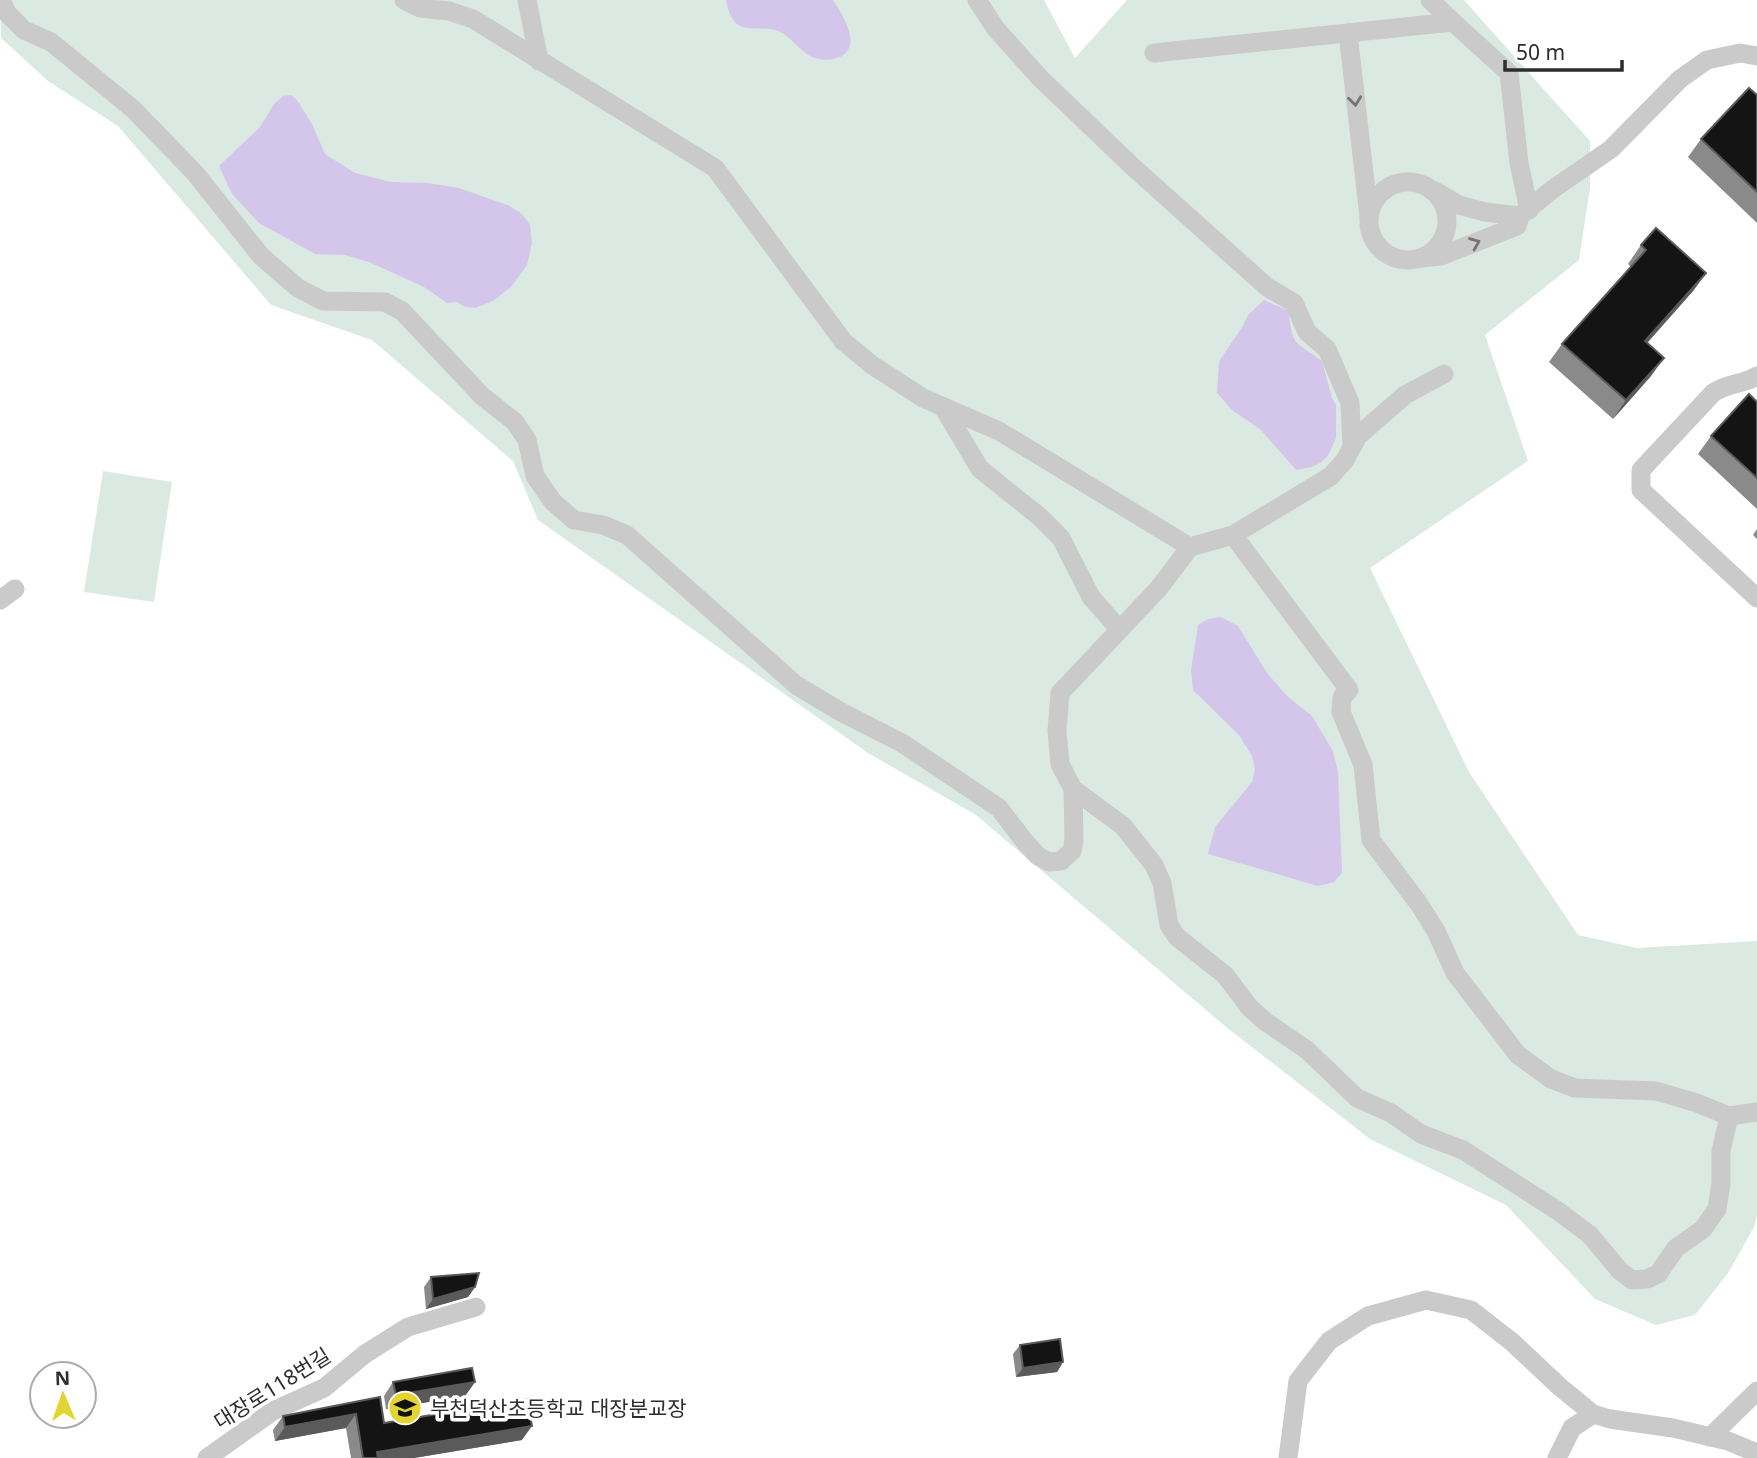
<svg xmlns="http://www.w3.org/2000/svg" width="1757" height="1458" viewBox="0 0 1757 1458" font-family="'Noto Sans','Noto Sans KR',sans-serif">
<rect width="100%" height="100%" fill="#fff"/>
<g fill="#daeae2">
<path d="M0 0H1044L1075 58 1127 0H1464L1590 141V188L1579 260 1485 335 1528 461 1370 568 1469 772 1578 935 1637 948 1757 941V1215L1754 1227 1728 1273 1695 1315 1656 1325 1595 1299 1506 1205 1370 1139 1225 1026 976 815 868 753 538 520 513 461 372 340 271 305 118 126 48 81 1 38Z"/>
<path d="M103 471 172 482 154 602 84 592Z"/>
</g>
<g fill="#d4c6ea">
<path d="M726 0H833C842 13 863 46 840 57 834 59 825 61 819 59 805 57 795 42 784 34 760 19 734 45 726 0Z"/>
<path d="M291 95 297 100 312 124 325 154 355 173 391 182 428 183 459 188 510 206 522 214 530 225 532 243 527 265 511 287 493 301 475 308 465 307 457 302 447 303 424 287 369 262 345 255 315 254 259 223 232 194 219 166 260 127 274 104 283 96Z"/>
<path d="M1264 300 1289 311C1291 347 1297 342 1322 361L1332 398 1336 405V438L1328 456 1320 463 1312 467 1296 470 1260 429 1232 410 1217 393 1219 361 1243 326 1248 315Z"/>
<path d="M1221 617 1238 626 1267 673 1287 696 1312 716 1333 751 1338 772 1342 873 1334 882 1318 886 1208 854 1215 827 1252 782 1255 769 1252 756 1239 735 1193 690 1191 670 1198 625 1208 619Z"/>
</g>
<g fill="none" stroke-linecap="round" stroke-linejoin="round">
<g stroke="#cacaca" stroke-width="19">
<path d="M1 0 7 13 24 30 51 42 133 109 195 173 261 256 298 288 323 301 385 302 402 311 482 396 515 422 527 440 535 476 553 502 574 520 603 525 627 535 796 685 841 712 902 743 999 808 1025 842 1038 856 1049 862 1061 861 1072 851 1074 840 1073 789"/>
<path d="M404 0 420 8 449 11 473 19 715 168 843 341 872 365 923 398 999 431 1190 547 1233 535 1331 476 1345 460 1358 436 1405 395 1444 374"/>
<path d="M527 0 539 61"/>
<path d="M977 0 996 29 1040 78 1133 167 1267 287 1294 303 1307 332 1327 349 1350 403 1352 447"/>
<path d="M1430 0 1453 22"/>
<path d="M1348 33 1369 217"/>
<path d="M1154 53 1453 22 1509 73 1519 163 1529 210"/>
<circle cx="1408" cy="221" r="39"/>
<path d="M1435 191 1459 205 1485 212 1520 216"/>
<path d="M1421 258 1441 256 1517 226 1520 216 1553 189 1611 149 1680 79 1707 60 1740 53 1757 56"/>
<path d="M1757 376C1742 385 1727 383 1713 393L1641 470V490L1757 598"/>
<path d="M943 407 980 469 1040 517 1061 538 1091 597 1119 629"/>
<path d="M1233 535 1349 690 1342 697 1341 712 1363 765 1371 840 1419 904 1436 931 1455 973 1518 1055 1551 1079 1575 1088 1656 1091 1697 1103 1729 1116 1757 1112"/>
<path d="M1190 547 1159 588 1060 693 1057 731 1060 764 1073 789 1123 826 1154 865 1162 883 1169 925 1177 937 1225 975 1250 1008 1266 1022 1307 1050 1357 1098 1391 1113 1421 1134 1463 1150 1558 1211 1590 1235 1620 1271 1632 1280 1647 1279 1658 1274 1676 1248 1703 1229 1717 1209 1721 1183V1151L1729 1116"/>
<path d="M0 600 15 589"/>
<path d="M1710 1437 1757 1391"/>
<path d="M207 1458 273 1411 324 1388 365 1354 408 1327 476 1307"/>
<path d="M1288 1458 1298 1381 1329 1341 1368 1316 1426 1300 1471 1310 1512 1342 1560 1387 1593 1414 1610 1419 1673 1428 1728 1441 1757 1453"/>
<path d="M1557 1458 1572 1428 1593 1414"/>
</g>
</g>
<g fill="#8a8a8a">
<path d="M1757 95V223L1688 157 1701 139Z"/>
<path d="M1641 245 1706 273 1693 291 1647 343 1651 376 1613 419 1549 362 1562 344 1631 267 1628 264Z"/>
<path d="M1757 402V509L1698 454 1711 436Z"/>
<path d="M1757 529V539L1753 535Z"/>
<path d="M431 1277 475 1287 468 1297 426 1309 424 1287Z"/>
<path d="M1020 1345 1063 1362 1057 1372 1016 1377 1013 1354Z"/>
<path d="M393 1382H475L465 1396 386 1409 384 1396Z"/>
<path d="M380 1397 384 1423 522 1440 414 1458H351L346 1428 275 1441 273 1430 283 1416Z"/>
</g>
<g fill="#5a5a5a">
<path d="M1706 273 1693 291 1632 360 1645 341Z"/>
<path d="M1664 358 1651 376 1613 419 1626 400Z"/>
<path d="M475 1287 468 1297 426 1309 433 1299Z"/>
<path d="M1063 1362 1057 1372 1016 1377 1023 1368Z"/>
<path d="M475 1382 465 1396 386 1409 396 1395Z"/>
<path d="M356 1414 346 1428 275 1441 285 1427Z"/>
<path d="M532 1426 522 1440 414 1458H373L377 1452Z"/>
</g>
<g fill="#141414" stroke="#5a5a5a" stroke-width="2">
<path d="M1749 88 1757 95V192L1701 139Z"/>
<path d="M1656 228 1706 273 1645 341 1664 358 1626 400 1562 344 1646 250 1641 245Z"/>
<path d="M1749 394 1757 402V478L1711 436Z"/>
<path d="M479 1273 475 1287 433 1299 431 1277Z"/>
<path d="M1060 1339 1063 1362 1023 1368 1020 1345Z"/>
<path d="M472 1368 475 1382 396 1395 393 1382Z"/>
<path d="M380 1397 384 1423 527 1399 532 1426 377 1452 378 1458H363L356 1414 285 1427 283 1416Z"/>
</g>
<defs><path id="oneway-chevron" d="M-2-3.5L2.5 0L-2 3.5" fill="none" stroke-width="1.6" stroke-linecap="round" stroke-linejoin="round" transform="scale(1.75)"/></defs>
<g stroke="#747474">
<use href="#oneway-chevron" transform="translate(1355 101) rotate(83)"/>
<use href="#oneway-chevron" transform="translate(1475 243) rotate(-22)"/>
</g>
<defs>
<symbol id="school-disc" viewBox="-11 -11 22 22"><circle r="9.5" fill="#e3d430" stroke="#fff"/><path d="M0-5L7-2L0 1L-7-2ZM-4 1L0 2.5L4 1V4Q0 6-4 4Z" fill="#111"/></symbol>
</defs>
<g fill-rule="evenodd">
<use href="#school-disc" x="386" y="1389" width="38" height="38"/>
</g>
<g text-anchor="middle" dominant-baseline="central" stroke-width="7" stroke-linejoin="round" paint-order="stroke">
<g font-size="21" fill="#2d2d2d" stroke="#fff">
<text transform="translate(272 1388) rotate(-32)">대장로118번길</text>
</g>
<g font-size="21" fill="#2d2d2d" stroke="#fff" text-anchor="start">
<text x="430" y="1408">부천덕산초등학교 대장분교장</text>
</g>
</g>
<g transform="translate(63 1395) rotate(358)"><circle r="33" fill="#ffffff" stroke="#ababab" stroke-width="2"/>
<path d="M0-5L12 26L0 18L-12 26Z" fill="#e3d430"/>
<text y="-10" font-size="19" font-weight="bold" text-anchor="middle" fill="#2d2d2d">N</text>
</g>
<path d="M1505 60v10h117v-10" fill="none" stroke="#2d2d2d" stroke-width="3.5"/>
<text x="1516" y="60" font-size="21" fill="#2d2d2d" stroke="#ffffff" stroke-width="5" paint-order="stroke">50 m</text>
</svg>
